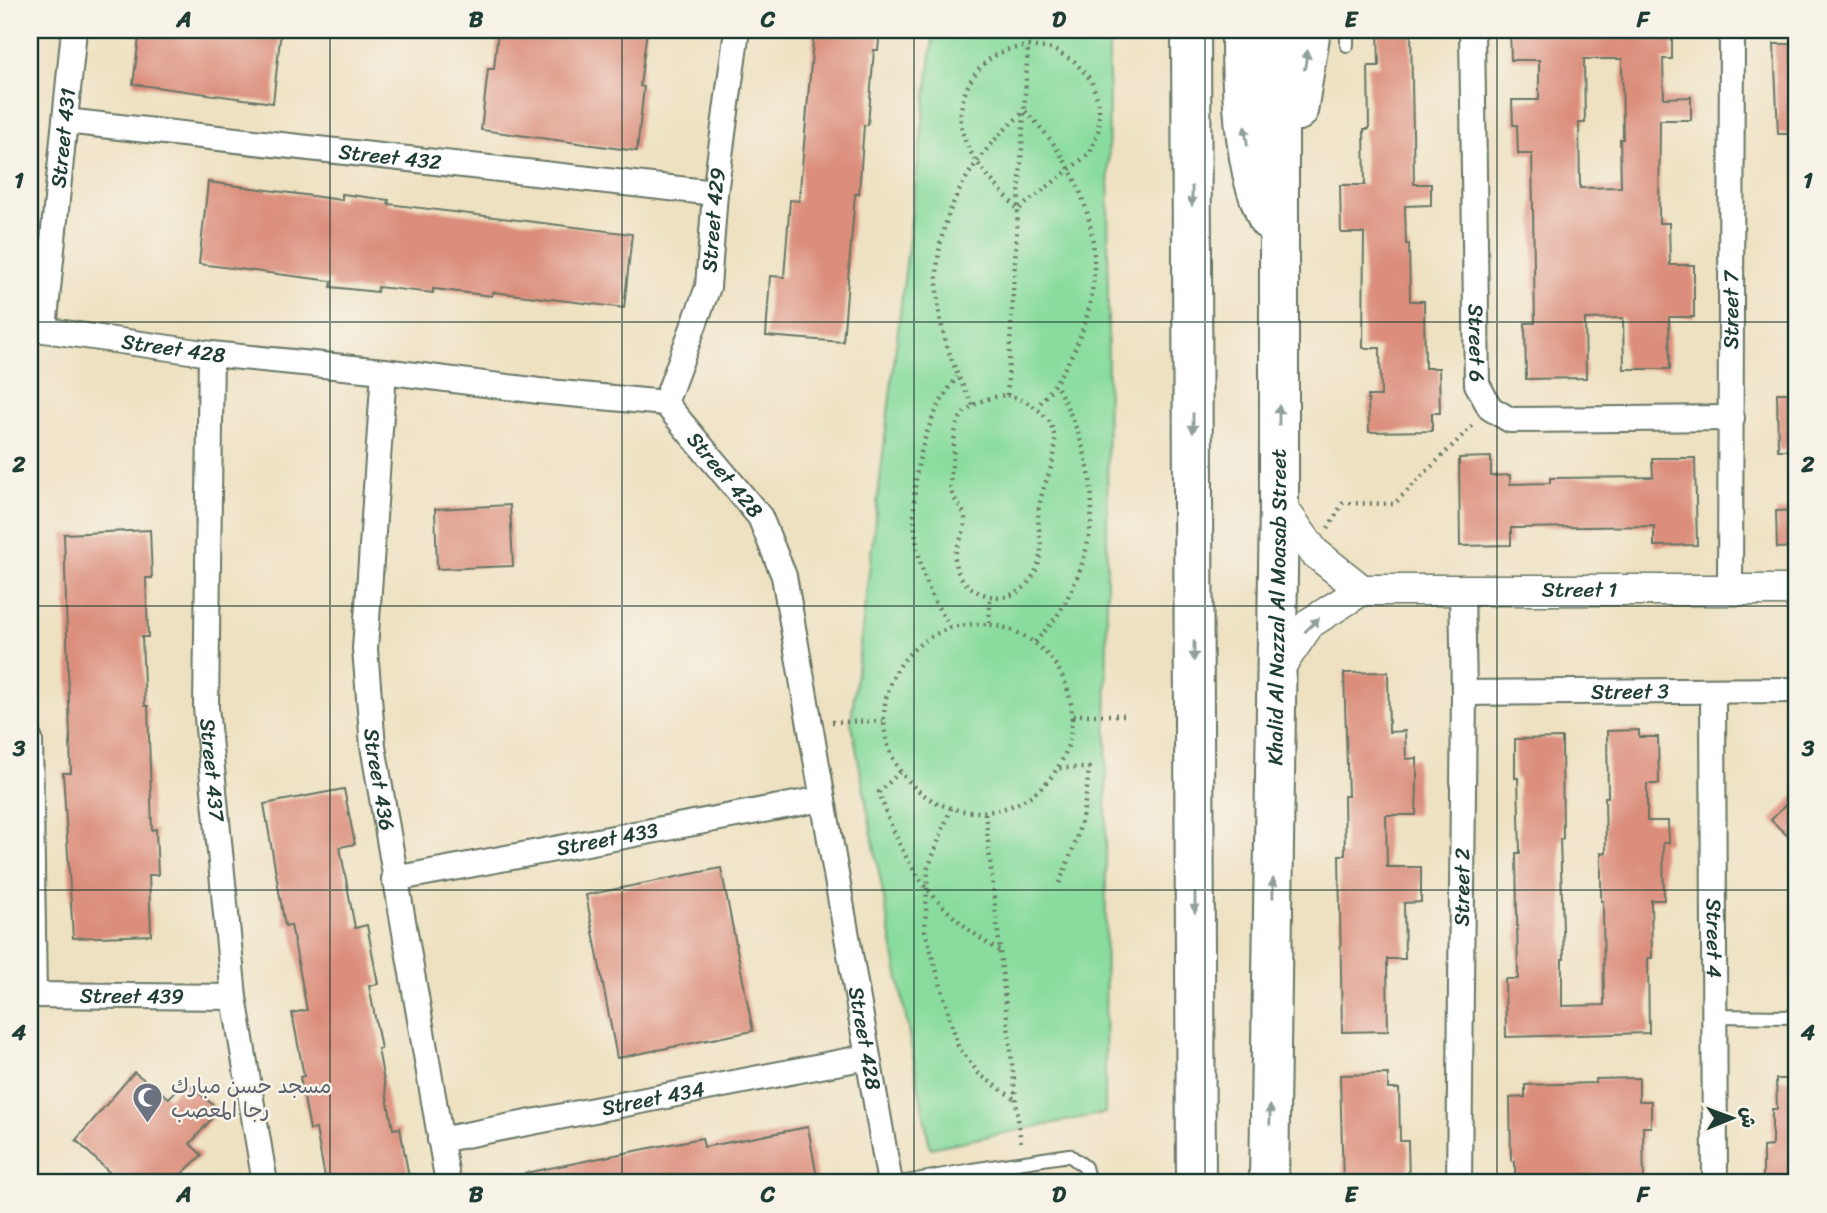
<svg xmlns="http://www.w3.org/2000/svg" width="1827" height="1213" viewBox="0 0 1827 1213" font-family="Sriracha,'Playpen Sans Arabic',sans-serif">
<rect width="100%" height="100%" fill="#f7f3e8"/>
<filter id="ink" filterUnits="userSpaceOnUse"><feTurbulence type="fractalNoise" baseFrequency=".0143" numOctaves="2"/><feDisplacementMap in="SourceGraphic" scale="14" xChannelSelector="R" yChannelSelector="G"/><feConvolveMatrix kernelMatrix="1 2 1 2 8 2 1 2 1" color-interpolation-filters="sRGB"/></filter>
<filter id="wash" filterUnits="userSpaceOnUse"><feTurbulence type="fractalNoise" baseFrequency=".00686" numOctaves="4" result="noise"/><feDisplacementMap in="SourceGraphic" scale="28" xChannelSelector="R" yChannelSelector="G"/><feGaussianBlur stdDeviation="1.57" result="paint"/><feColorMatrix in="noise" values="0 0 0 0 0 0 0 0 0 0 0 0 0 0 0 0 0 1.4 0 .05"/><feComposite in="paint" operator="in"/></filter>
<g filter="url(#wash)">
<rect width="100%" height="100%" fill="#eee1c1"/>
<path fill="#89dc9e" stroke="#548c69" stroke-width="2" d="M934 30H1109L1105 1113 930 1148 851 721Z"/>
<g id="blocks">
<g fill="#dc8e7c" fill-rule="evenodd">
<path d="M140 30 189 35V30H281L273 103 133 84Z"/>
<path d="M498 30H647L640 86 644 87 637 151 481 130 488 69H494Z"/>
<path d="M814 30H880L878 50H874L868 125H864L859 194H855L843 342 766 336 770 276 784 277 790 200 799 201Z"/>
<path d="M1378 30H1411L1414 184H1431V205L1405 206 1406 244H1409L1410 301H1424L1425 368H1439L1440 413H1432V431L1369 432 1368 396H1381L1380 348H1363L1364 233H1341L1340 185H1365L1364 129H1369L1368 66H1379Z"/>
<path d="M1510 30H1672V59H1663L1664 98 1691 97V120H1660L1659 223H1669L1670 265H1694V317H1669L1670 369H1624L1623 318 1585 319 1586 378 1526 379 1525 323H1535L1532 154H1518L1517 125H1513L1512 100H1539V60H1511ZM1584 59H1622L1623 139H1620L1621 187 1580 188 1579 123H1585Z"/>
<path d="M1774 44H1797V134H1778Z"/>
<path d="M208 182 342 200V194L389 200 388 204 632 234 624 308 493 292 492 296 433 289V293L378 287 377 292 331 287 332 281 199 264Z"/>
<path d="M1777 393H1797V450H1778Z"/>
<path d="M1491 457V476L1510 475V484L1550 483V478L1653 477 1652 458H1695L1697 545 1654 546V526L1511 528V545L1460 546 1459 458Z"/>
<path d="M510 505 513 566 437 569 435 509Z"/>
<path d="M1797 510V547L1777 548 1776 511Z"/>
<path d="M150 530 152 578H146L148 637H142L145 706H148L152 830 156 829 158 875H149L151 935 73 938 63 773H71L64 534Z"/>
<path d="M1388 672 1389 732 1405 731 1406 759 1417 758V784L1416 815H1386L1387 867H1421V902L1404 903 1405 959H1387L1388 1031 1342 1032 1339 855H1345L1344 796H1348L1344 673Z"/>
<path d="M1639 730V737H1658L1659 784H1647V821H1668L1669 843H1663L1664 900H1651L1652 958H1648L1649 1033 1506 1037 1505 979H1518L1516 853H1520L1518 778H1515V739L1562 738 1563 839H1560L1564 959H1562V1006L1604 1005 1603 901H1601V853H1606L1605 797H1608L1607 731Z"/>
<path d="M344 789 355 844 340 847 355 928 367 925 378 984 369 986 381 1049H378L393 1129 400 1128 410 1183H326L316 1129 310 1130 300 1077 304 1076 292 1013 307 1010 291 925 285 926 264 804Z"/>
<path d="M1797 793V845L1771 820Z"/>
<path d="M721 868 753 1031 617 1058 586 895Z"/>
<path d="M134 1072 169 1098 185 1081 219 1110 190 1144 202 1155 172 1183H120L76 1140Z"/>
<path d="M1388 1074V1089H1399L1400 1141H1408L1409 1183H1343L1340 1075Z"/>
<path d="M1639 1078V1101H1651V1127H1643L1644 1183H1515V1161H1511L1510 1098 1525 1097V1085L1596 1083V1079Z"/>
<path d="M1776 1079H1797V1183H1763V1147L1772 1146V1109H1777Z"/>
<path d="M808 1127 818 1183H526L525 1173 640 1150 702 1138 704 1147Z"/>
</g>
</g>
</g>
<g filter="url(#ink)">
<use href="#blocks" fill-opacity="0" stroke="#677665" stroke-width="2"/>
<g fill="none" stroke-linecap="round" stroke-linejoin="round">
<defs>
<g id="service">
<path d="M1347 30V45"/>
<path d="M1714 1016 1797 1017"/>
<path d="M900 1183 966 1171 1069 1155 1085 1167 1089 1183"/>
</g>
<g id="minor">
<path id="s1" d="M1472 30 1477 384 1490 408 1510 420 1732 418"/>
<path id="s2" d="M65 121 715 193"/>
<path id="s3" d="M30 328 211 354 384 371 539 391 665 403 760 517 784 576 890 1183"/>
<path id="s4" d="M44 329 74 30"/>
<path id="s5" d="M211 354 206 707 234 997 265 1183"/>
<path id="s6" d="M384 371 365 649 373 746 448 1183"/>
<path id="s7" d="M665 403 708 287 715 193 737 30"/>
<path id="s8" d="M1730 590 1732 30"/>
<path id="s9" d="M1464 693 1797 690"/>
<path id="s10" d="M1713 693 1715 1183"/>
<path d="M30 740 34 995"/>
<path id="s11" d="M394 879 822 799"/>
<path id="s12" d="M30 995 234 997"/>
<path id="s13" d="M440 1140 867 1057"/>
<path id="s14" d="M1459 1183 1464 693 1462 591"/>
</g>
<g id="tertiary">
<path d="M1279 503 1314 552 1362 590"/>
<path id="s15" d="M1275 674 1310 623 1362 590H1797"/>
</g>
<g id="primary">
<path d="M1191 30 1196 1183"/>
<path d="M1241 30C1241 78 1242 126 1252 173 1255 189 1262 205 1268 220"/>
<path d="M1298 111 1311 30"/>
<path id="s16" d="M1269 1183 1279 503V30"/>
</g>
</defs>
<use href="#service" stroke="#677665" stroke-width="16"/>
<use href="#minor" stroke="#677665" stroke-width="28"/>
<use href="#tertiary" stroke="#677665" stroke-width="33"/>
<use href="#primary" stroke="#677665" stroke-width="42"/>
<g stroke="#677665" stroke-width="4.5" stroke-dasharray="2 5" stroke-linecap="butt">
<path d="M1028 46 1052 49 1074 61 1091 80 1099 104V129L1090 153 1018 210C1000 188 973 165 964 137 953 105 971 65 1002 52 1010 48 1020 48 1028 46Z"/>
<path d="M1007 395C1031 401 1056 417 1055 445 1055 465 1042 486 1039 507 1035 536 1050 550 1031 579 1024 590 1014 596 1001 597 986 597 973 592 963 580 943 553 966 543 965 519 964 509 957 504 953 496 948 484 951 472 953 459 954 448 954 432 958 422 967 403 989 397 1007 395Z"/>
<path d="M1007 395 1028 46"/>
<path d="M973 405C911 296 929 192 1025 111 1113 198 1117 313 1037 407"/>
<path d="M1328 528 1343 503 1394 504 1474 424"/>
<path d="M989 623 990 597"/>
<circle cx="978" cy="718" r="94"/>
<path d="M950 627C944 616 936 605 931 594 906 536 909 465 937 409 942 398 950 387 957 377"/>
<path d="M1035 642C1044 631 1055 621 1062 608 1107 529 1098 463 1056 385"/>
<path d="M1073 715H1125"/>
<path d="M832 722 883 721"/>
<path d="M900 772 879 792C904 868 932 907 999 951"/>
<path d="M951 808 928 868 925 930 958 1046 979 1074 1016 1100"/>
<path d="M985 813 1021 1146"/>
<path d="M1059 883C1078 840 1085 816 1089 768H1059"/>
</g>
<use href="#service" stroke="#fff" stroke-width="12"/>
<use href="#minor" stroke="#fff" stroke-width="24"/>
<use href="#tertiary" stroke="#fff" stroke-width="30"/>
<use href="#primary" stroke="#fff" stroke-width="38"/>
</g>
<defs><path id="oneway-solid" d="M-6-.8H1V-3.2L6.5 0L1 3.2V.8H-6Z" transform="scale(1.75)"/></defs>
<g fill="#8f9e9a">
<use href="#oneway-solid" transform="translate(1306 60) rotate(-81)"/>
<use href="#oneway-solid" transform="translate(1246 136) rotate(-98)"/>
<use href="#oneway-solid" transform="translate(1192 196) rotate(90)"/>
<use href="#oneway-solid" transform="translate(1279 415) rotate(-90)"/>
<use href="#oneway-solid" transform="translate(1193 423) rotate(90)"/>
<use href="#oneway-solid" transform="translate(1312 625) rotate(-44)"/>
<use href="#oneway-solid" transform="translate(1194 651) rotate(90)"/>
<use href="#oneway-solid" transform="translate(1273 888) rotate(-89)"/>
<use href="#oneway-solid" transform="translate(1195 903) rotate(90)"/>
<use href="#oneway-solid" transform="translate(1270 1115) rotate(-89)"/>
</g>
</g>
<path fill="none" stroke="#1f3d34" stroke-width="2" stroke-opacity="0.55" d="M330 30V1183M622 30V1183M914 30V1183M1205 30V1183M1497 30V1183M30 322H1797M30 606H1797M30 890H1797"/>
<defs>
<symbol id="mosque-pin" viewBox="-11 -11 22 30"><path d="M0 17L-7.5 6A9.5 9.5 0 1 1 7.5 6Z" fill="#6b7280" stroke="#f7f3e8"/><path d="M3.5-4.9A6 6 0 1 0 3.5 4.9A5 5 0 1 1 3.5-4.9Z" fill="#fff"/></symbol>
</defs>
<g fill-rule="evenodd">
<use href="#mosque-pin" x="130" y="1080" width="35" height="47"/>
</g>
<g text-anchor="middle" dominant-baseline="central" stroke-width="5" stroke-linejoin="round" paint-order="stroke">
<g font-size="21" fill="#1f3d34" stroke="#f7f3e8">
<text stroke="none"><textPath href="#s4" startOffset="192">Street 431</textPath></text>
<text stroke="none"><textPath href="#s2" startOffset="327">Street 432</textPath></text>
<text stroke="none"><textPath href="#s7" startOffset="191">Street 429</textPath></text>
<text stroke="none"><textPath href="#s8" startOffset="280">Street 7</textPath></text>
<text stroke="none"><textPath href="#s1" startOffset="313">Street 6</textPath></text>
<text stroke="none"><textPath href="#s3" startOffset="145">Street 428</textPath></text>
<text stroke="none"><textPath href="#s3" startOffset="733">Street 428</textPath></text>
<text stroke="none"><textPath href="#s15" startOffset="341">Street 1</textPath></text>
<text stroke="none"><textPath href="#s16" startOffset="576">Khalid Al Nazzal Al Moasab Street</textPath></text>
<text stroke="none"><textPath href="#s9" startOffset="166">Street 3</textPath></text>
<text stroke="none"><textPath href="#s5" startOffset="416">Street 437</textPath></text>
<text stroke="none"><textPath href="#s6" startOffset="410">Street 436</textPath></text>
<text stroke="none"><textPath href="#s11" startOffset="217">Street 433</textPath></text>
<text stroke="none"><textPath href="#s14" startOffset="296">Street 2</textPath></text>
<text stroke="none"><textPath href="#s10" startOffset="245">Street 4</textPath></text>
<text stroke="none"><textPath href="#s12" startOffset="102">Street 439</textPath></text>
<text stroke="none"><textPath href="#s3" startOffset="1321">Street 428</textPath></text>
<text stroke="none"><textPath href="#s13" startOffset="217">Street 434</textPath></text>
</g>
<g font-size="21" fill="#5b616d" stroke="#f7f3e8" text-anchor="start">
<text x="171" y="1086">مسجد حسن مبارك<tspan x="171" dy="24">رجا المعصب</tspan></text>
</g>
</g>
<rect width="1827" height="1213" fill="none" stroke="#f7f3e8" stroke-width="77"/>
<g transform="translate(1732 1118) rotate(89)" stroke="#f7f3e8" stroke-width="5" paint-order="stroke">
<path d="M0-5L12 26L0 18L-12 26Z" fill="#1f3d34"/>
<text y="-10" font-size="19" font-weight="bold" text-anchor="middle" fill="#1f3d34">ش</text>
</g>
<rect x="38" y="38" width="1750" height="1136" fill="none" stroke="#1f3d34" stroke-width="2.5"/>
<g font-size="23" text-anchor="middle" font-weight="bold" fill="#1f3d34">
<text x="184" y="27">A</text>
<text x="476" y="27">B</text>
<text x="768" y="27">C</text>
<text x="1059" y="27">D</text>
<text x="1351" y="27">E</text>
<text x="1643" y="27">F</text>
<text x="19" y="188">1</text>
<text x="1808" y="188">1</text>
<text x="19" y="472">2</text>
<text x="1808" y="472">2</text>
<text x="19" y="756">3</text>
<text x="1808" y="756">3</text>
<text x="19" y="1040">4</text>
<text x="1808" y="1040">4</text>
<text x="184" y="1202">A</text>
<text x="476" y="1202">B</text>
<text x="768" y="1202">C</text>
<text x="1059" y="1202">D</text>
<text x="1351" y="1202">E</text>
<text x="1643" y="1202">F</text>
</g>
</svg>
